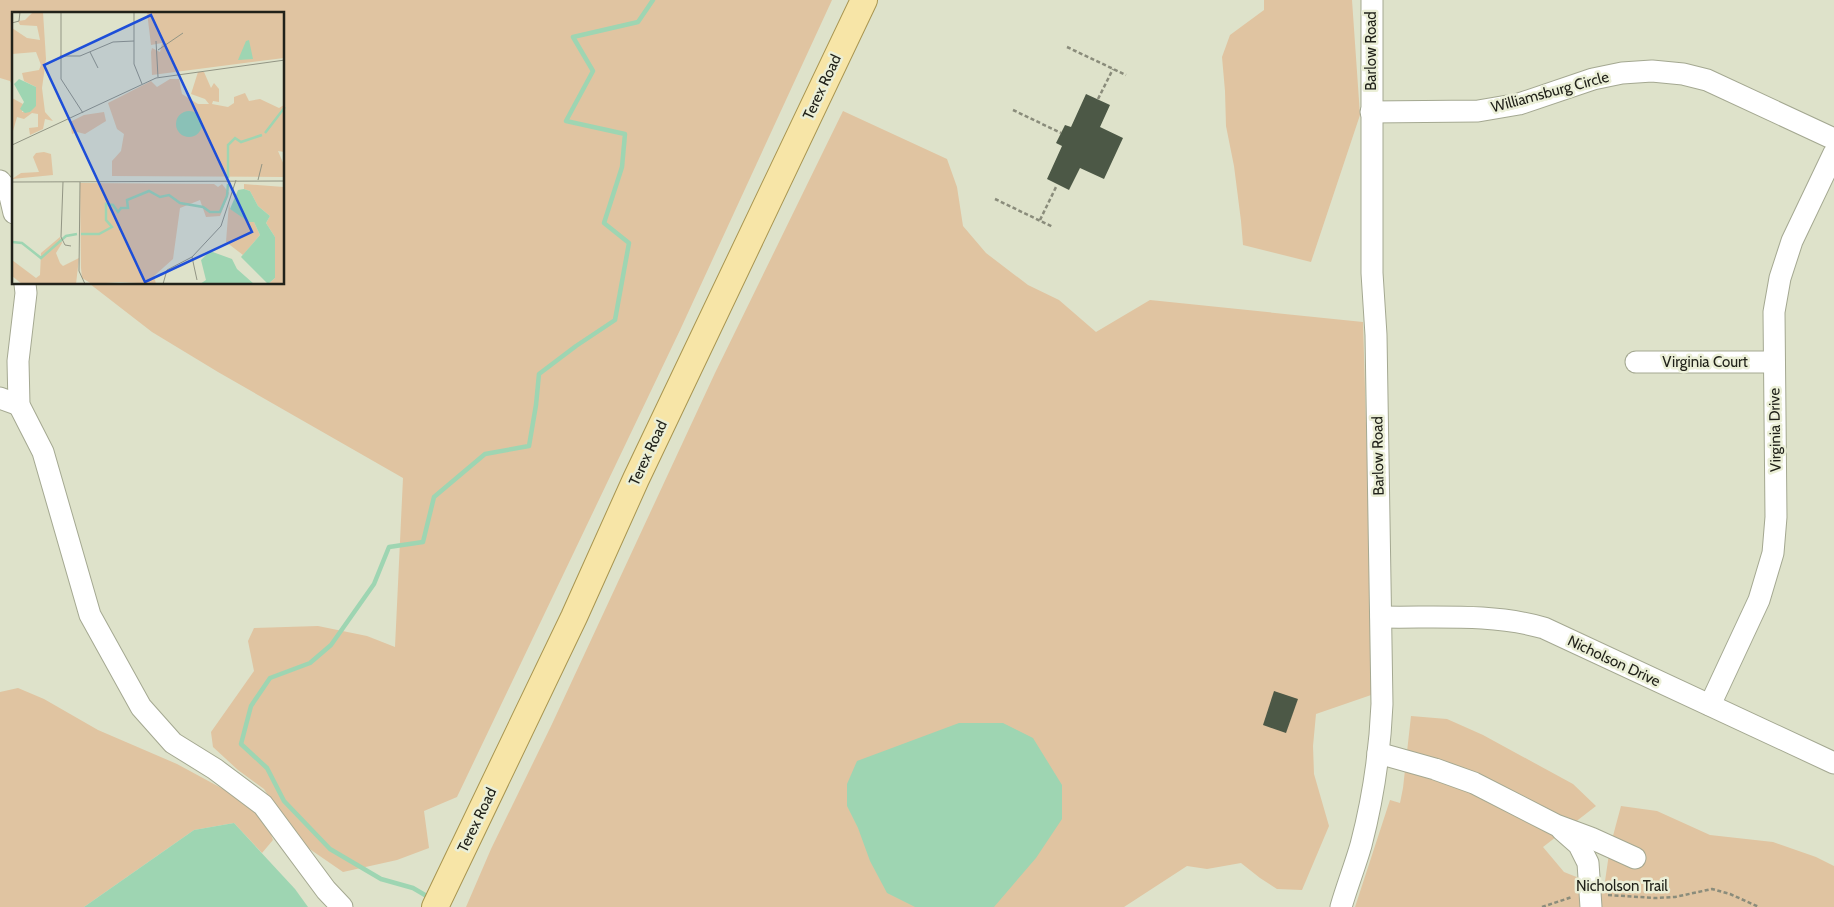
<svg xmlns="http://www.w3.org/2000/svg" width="1834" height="907" viewBox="0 0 1834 907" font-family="Cabin,sans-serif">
<rect width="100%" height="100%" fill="#dee2ca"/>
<g fill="#e0c4a1">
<path d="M0 0H832L681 328 457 797 424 811 429 848 397 860 343 872 298 841 264 789 238 770 213 747 211 732 254 671 248 641 254 628 318 626 367 636 395 647 403 478 218 372 152 332 90 284H284V14H14V89L10 81 0 78Z"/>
<path d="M1264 0H1352L1360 115 1311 262 1243 245 1241 221 1234 166 1226 126 1225 91 1222 57 1230 35 1264 10Z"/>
<path d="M843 111 947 159 957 187 963 226 986 253 1028 285 1059 300 1096 332 1150 300 1363 322 1374 694 1316 714 1313 746 1314 774 1329 826 1302 890 1277 889 1260 878 1241 863 1207 869 1187 866 1124 907H466L491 849 552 724 715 373Z"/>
<path d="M18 688 44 699 98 730 177 764 225 790 253 808 268 826 273 840 262 853 234 823 194 830 84 907H0V692Z"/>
<path d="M1411 716 1447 719 1483 735 1573 784 1596 806 1543 847 1564 872 1604 888 1610 847 1621 806 1657 811 1710 835 1773 842 1816 857 1834 866V907H1355L1390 800 1400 803 1403 788Z"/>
</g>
<g fill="#9ed5b2">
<path d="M959 723H1003L1033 738 1062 785V819L1036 858 994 907H915L887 893 870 861 858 828 847 806V784L857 761Z"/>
<path d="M234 823 295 889 308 907H84L194 830Z"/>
</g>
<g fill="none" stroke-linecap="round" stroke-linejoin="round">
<path stroke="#9ed5b2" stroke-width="4.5" d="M430 898 413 888 381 879 330 849 284 801 267 768 241 744 251 706 270 678 310 663 331 645 374 584 389 547 423 542 434 497 485 454 529 446 536 405 539 374 576 346 615 320 629 243 604 223 622 167 625 134 566 121 593 71 573 37 638 22 653 0"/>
</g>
<g fill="#4c5846">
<path d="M1086 94 1110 105 1100 127 1123 138 1104 179 1080 168 1069 190 1047 179 1062 146 1056 143 1065 125 1071 127Z"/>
<path d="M1274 691 1298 699 1286 733 1263 725Z"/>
</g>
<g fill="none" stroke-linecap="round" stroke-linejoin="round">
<defs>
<g id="minor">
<path d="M1371 112 1478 111 1519 104 1593 79 1622 73 1652 71 1683 74 1707 80 1834 139"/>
<path d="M0 181 9 192 14 213"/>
<path d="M25 284 26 293 18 361 19 405 43 452 90 615 141 707 173 743 215 769 263 805 326 890 342 907"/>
<path d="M1636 362H1774"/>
<path d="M0 398 19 405"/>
<path d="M1381 617C1435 618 1492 613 1544 628L1834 763"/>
<path d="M1710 705 1759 600 1773 553 1776 517 1774 312 1780 278 1792 241 1834 153"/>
<path d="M1378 753 1435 769 1474 783 1556 825 1591 838 1635 858"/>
<path d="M1562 830 1579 845 1588 863 1591 907"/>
<path d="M1341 907C1347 886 1355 866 1361 845 1373 799 1380 751 1382 704L1376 335 1372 273V0"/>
</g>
<path id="major" d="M435 907 574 617 636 479 864 0"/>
</defs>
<use href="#minor" stroke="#a4a891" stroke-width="23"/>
<use href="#major" stroke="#a89550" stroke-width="28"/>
<g stroke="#8a8c7b" stroke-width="2.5" stroke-dasharray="4 2.5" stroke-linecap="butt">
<path d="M1067 47 1126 75"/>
<path d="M1098 99 1113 69"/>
<path d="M1013 110 1061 133"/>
<path d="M995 199 1053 227"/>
<path d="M1040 220 1057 185"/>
<path d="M1608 895 1655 898 1675 897 1712 889 1730 894 1759 907"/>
<path d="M1542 907 1572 897"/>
</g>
<use href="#minor" stroke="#fff" stroke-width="21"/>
<use href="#major" stroke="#f7e5a7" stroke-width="26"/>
</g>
<g text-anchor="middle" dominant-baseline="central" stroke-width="5" stroke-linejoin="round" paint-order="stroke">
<g font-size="15" fill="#21221a" stroke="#ebefd7">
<text transform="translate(1371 51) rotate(-90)">Barlow Road</text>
<text transform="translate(822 87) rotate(-65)">Terex Road</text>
<text transform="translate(1550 92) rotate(-15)">Williamsburg Circle</text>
<text x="1705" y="362">Virginia Court</text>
<text transform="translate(1775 430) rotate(-91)">Virginia Drive</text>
<text transform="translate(648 453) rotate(-65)">Terex Road</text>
<text transform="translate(1378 456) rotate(-91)">Barlow Road</text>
<text transform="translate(1614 661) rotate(25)">Nicholson Drive</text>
<text transform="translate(477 820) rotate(-64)">Terex Road</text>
<text x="1622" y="886">Nicholson Trail</text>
</g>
</g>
<g transform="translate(12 12)">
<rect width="272" height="272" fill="#dee2ca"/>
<path d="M21 0H31L34 47 30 76 33 100 41 109 33 107 31 117 18 123 17 116 26 115V102L20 101 12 107 5 105 1 119 0 86 11 92 10 100H18L24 91V75L12 69 10 61 27 58 29 53 24 40 0 42V16L15 26 28 28 25 14 8 13 6 9 13 8ZM135 0H272V46L140 63 139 40 140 36 148 40 150 31 139 33ZM186 60H192L199 76 202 71 207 77V90L201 89 200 92 216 95 222 91V85L233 81 237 89 248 87 267 96 272 93V140L266 139 272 153V165L100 164V149L109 139 112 122 105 117 96 91 139 69 145 75 158 67H167L170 82 186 92H197L193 87 179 82ZM92 100 94 109 73 122 65 120 60 122 58 110 72 103ZM32 140 39 142 41 163 0 167 9 161 27 160 21 145 24 141ZM68 171 202 172 206 175 210 172 217 181 208 204 194 205 188 188 168 196 161 247 142 264 144 272 108 270 80 272 70 266 69 256ZM232 172 272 175V272H256L263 266V225L254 211 258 204 246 194 238 179 232 177ZM217 191 218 197 242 210 248 223 231 243 214 230ZM48 225 50 231 44 241 48 251 51 254 67 246 64 272H10L0 264V248L24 266 28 263 29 241Z" fill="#e0c4a1"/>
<path d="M237 28 241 47 226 48 234 29ZM7 67 24 75V94L18 100 13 101 8 97 12 90 2 72ZM164 112a13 13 0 1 1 26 0a13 13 0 1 1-26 0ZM232 177 238 179 246 194 258 204 254 211 263 225V266L256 272 229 245 248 223 242 210H237L218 197 226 178ZM198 239 220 247 225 257 242 272H188L194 268 189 248Z" fill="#9ed5b2"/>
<path fill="none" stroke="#9ed5b2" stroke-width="2.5" d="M253 121 273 95M216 166V133L223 126 229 130 250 123M69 222H87L100 215 94 208V192L101 193 106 200 109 196H116L115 188 137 179 148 185 157 183 168 191 191 195 198 200H208L215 184 216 172M0 230 10 231 29 246 54 224 65 222"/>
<path fill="none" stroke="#929584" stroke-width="1" d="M49 0V67L71 101M122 0V52L130 72M0 11 7 9 8 0M144 29 146 65M146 38 171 21M78 40 86 56M48 44H68L101 30 122 29M0 133 144 66 273 48M246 168 250 152M0 170 273 169M51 170 49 225 53 233 59 234M68 170 67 259 73 272M180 245 185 268M151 272 155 258 180 245 209 214 224 168"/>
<path fill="#1d4ed8" fill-opacity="0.15" stroke="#1d4ed8" stroke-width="2.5" d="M139 3 240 220 133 270 32 53Z"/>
<rect width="272" height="272" fill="none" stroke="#21221a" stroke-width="2.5"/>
</g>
</svg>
